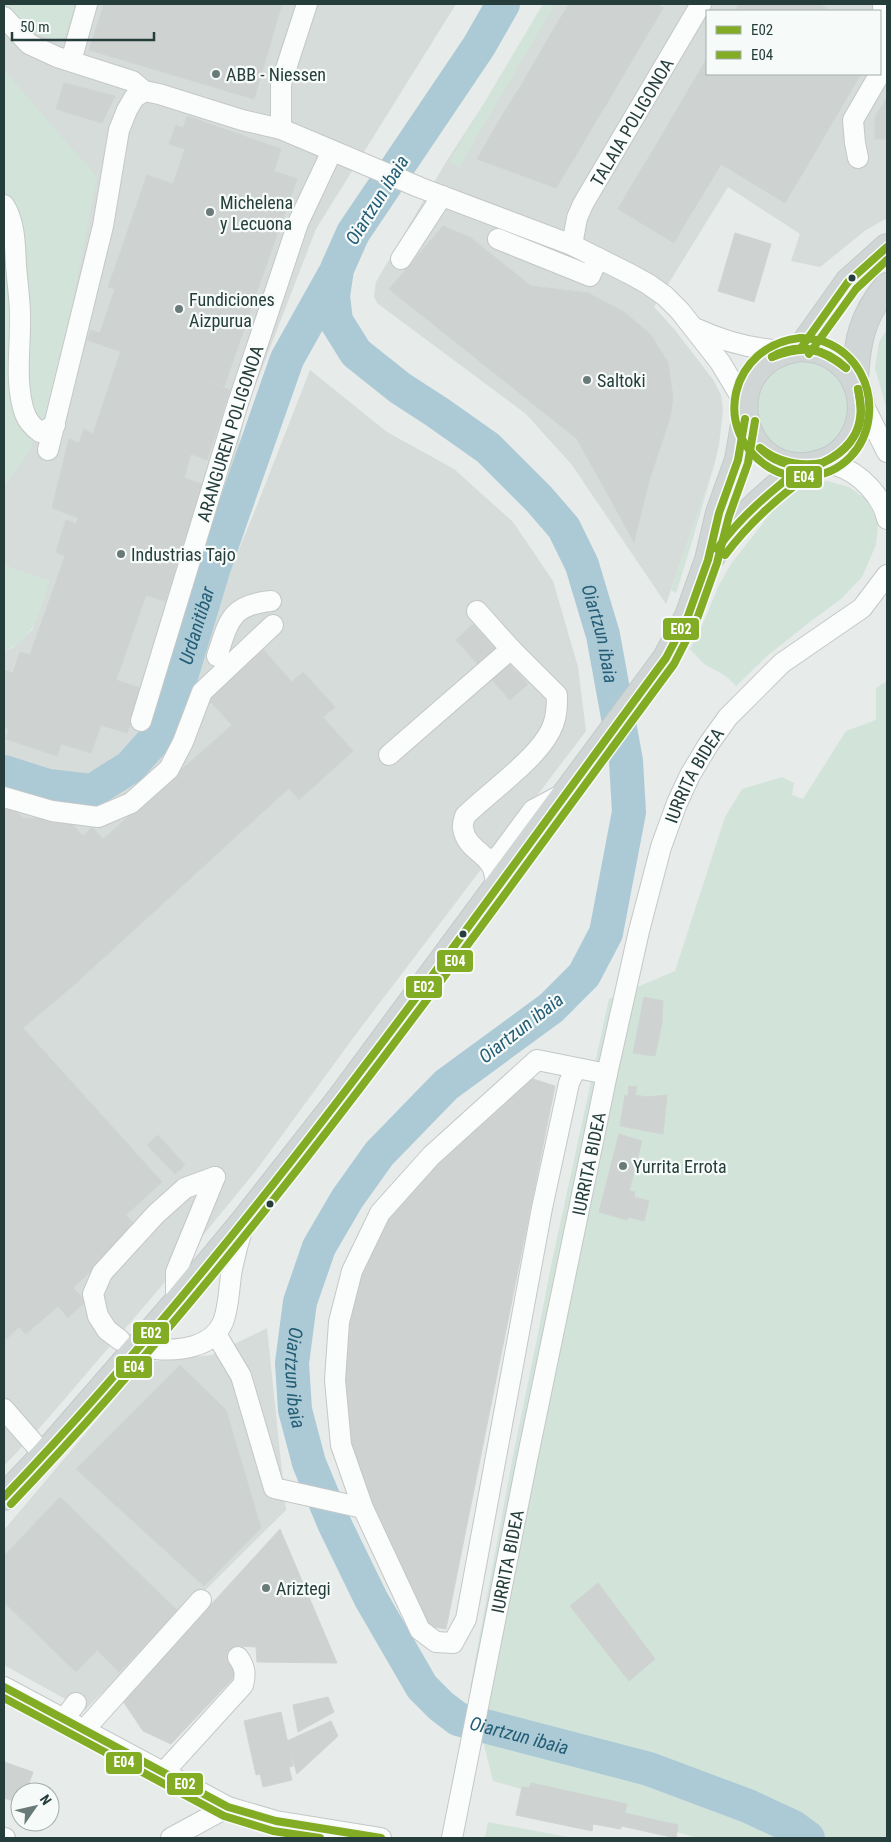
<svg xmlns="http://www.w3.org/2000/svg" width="891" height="1842" viewBox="0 0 891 1842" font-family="'Roboto Condensed',sans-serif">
<rect width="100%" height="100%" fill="#e7ebea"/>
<g fill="#d5dcda" fill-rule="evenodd">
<path d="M4 4H456L316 229 246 410 232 478 197 592 160 709 146 740 104 776 83 781 56 775 4 758V651L13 648 32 630 49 581 10 568 4 561V486L32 446 38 111 4 70Z"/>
<path d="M549 4H887V218L866 230 820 267 791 261 800 234 728 187 654 307 675 330 714 381 721 395 723 410 719 445 714 466 666 604 572 465 526 414 377 303 374 296 376 282 446 162ZM707 11H880V74H707Z"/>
<path d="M310 370 387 432 454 469 513 522 553 581 578 667 586 731 353 1038 258 1168 159 1289 44 1423 4 1466V784L65 801 95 800 115 795 131 785 157 758 170 737 220 595 256 508Z"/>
<path d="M267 1328 286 1510 85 1710 4 1665V1530L146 1362 212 1355Z"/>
</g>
<g fill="#d2e3da">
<path d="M4 4H75L65 37 57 40 30 32Z"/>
<path d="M543 4H555L459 167 449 162Z"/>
<path d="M4 70 97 177 54 399 32 446 4 486Z"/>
<path d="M887 329V410L875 368 879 342Z"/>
<circle cx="803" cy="408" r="46"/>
<path d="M714 466 691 545 676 593 671 590Z"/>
<path d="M827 481 849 487 866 499 878 523 876 545 862 577 841 599 811 621 766 657 736 686 726 676 704 664 690 649 699 633 719 585 731 564 777 505 794 491 810 484Z"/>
<path d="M4 561 10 568 50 581C41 607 34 642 4 651Z"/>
<path d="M887 681V1838H698L493 1781 470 1688 513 1456 538 1334 551 1266 609 999 675 971 725 817 742 789 782 777 794 783 792 795 803 799 846 731 876 720V688Z"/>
<path d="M488 1822 573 1838H485Z"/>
</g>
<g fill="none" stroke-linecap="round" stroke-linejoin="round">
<g stroke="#accad6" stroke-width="34">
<path id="s1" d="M503 4 479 46 353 233 337 269 333 296 336 321 356 353 400 388 437 412 488 448 539 499 564 528 582 565 603 635 626 761 629 812 606 933 584 975 551 1008 446 1085 379 1154 347 1199 319 1247 300 1302 292 1363 295 1410 309 1463 334 1523 371 1599 422 1687 441 1706 458 1719 649 1769 748 1806 793 1827 808 1838"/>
<path id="s2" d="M4 772 48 786 92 791 130 767 154 740 177 690 214 567 287 359 334 275"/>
</g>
</g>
<g fill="#ced3d1" stroke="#d0d4d3">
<path d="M104 4H282L254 99 89 50Z"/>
<path d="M569 4H656L663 8 628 67 556 25Z"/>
<path d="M739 4H819L831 11H735Z"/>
<path d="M556 25 628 67 610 98 538 56Z"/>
<path d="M538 56 610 98 593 126 522 84Z"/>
<path d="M707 58V74H861L785 203 665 130Z"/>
<path d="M64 83 115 96 102 123 56 109Z"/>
<path d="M522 84 593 126 578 152 506 109Z"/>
<path d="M887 97V139H875V117Z"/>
<path d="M506 109 578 152 556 188 477 159Z"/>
<path d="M187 116 281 149 274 171 297 179 259 286 125 239 147 175 173 184 185 149 169 144 176 125 183 128Z"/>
<path d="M665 130 721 164 705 191 649 157Z"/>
<path d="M649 157 705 191 689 217 633 183Z"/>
<path d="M633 183 689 217 674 243 618 209Z"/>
<path d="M443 226 471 238 531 286 588 293 624 312 651 335 668 363 673 398 670 418 650 478 634 542 577 439 389 289Z"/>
<path d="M735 233 771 244 754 302 718 291Z"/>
<path d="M125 239 259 286 224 387 87 340 91 330 100 333 115 289 108 287Z"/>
<path d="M121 351 230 390 207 460 191 454 184 478 204 485 165 601 146 595 116 680 143 689 127 733 101 725 91 753 61 744 57 756 6 739 9 729 4 727V670L13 673 20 652 30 655 65 556 56 552 66 520 76 524 78 518 52 508 69 439 79 443 84 429 93 434Z"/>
<path d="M473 624 528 684 510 700 456 640Z"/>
<path d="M261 647 353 751 299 800 289 788 75 984 23 1028 162 1182 126 1215 137 1227 73 1288 86 1301 68 1318 58 1306 26 1334 19 1327 4 1341V811L10 805 23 818 69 821 83 836 92 827 103 839 232 725 206 697Z"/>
<path d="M303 672 335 707 323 717 292 682Z"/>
<path d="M644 997 663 1001 662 1023 655 1056 633 1053Z"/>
<path d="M530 1078 555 1086 446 1629 421 1625 359 1474 342 1405 344 1336 361 1268 384 1218 423 1175Z"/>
<path d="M629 1086 637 1087 635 1095 647 1097 667 1095 663 1134 620 1126 625 1095 628 1096Z"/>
<path d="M619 1134 642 1141 629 1191 635 1192 634 1197 649 1201 644 1221 628 1217 627 1220 599 1212Z"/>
<path d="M158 1135 185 1165 175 1174 147 1145Z"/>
<path d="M180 1365 226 1410 261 1528 204 1586 76 1469Z"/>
<path d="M60 1497 178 1611 119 1672 97 1650 76 1672 4 1602V1556Z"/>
<path d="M280 1529 337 1663 257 1662 256 1647 239 1646 228 1658 241 1670 171 1744 143 1731 123 1701Z"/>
<path d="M598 1583 655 1659 629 1681 570 1606Z"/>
<path d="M328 1697 334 1712 298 1732 293 1705Z"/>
<path d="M281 1712 293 1766 289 1767 292 1780 263 1787 260 1774 256 1775 244 1721Z"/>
<path d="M331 1721 338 1736 297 1774 287 1741Z"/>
<path d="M4 1762 33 1772 26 1792H20V1803L4 1798Z"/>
<path d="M531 1783 627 1804 625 1813 678 1825 676 1838 621 1826V1829L593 1824 592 1831 516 1815 522 1787 529 1788Z"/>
</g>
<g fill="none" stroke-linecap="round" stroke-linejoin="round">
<defs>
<g id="minor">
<path d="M4 17 29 44 57 57 132 81 144 91"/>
<path d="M71 61 87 4"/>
<path d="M281 129V84L307 4"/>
<path d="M858 158 855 143 853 120 882 70 884 27 883 4"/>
<path d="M4 205C15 222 15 245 16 265 17 281 20 298 20 315 21 347 14 383 25 414 28 422 33 427 40 432L46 430 55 425"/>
<path d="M498 239 590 276 598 258"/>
<path id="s3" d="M572 245 577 218 583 204 701 4"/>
<path d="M401 259 442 196"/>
<path d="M697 329C725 342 752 349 784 351"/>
<path d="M862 402 887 452"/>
<path d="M48 450 103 226 119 130 127 110 134 98 144 91 159 94 242 120 281 129 421 188 572 245 630 274 648 284 665 296 680 311 720 362 744 402"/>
<path d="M823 463C828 464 833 464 838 466 860 473 882 496 887 519"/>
<path d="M477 611 511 649"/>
<path d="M217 656C229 621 230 605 271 601"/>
<path id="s4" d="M141 721 238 403 298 223 332 151"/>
<path d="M389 755 511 649 557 695C557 706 557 715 553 725 542 756 489 792 465 816 464 820 462 825 463 828 467 855 499 852 495 888"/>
<path d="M4 797 52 811 98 817 131 803 169 769 183 742 202 692 273 625"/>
<path d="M487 859H493L499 856 533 810 563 794"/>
<path d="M576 1068 569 1083 542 1208 466 1619 453 1643 436 1642 420 1630 363 1508 341 1445 335 1380 339 1322 352 1271 380 1213 431 1156 537 1060 607 1074"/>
<path d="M176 1303V1272L215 1177"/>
<path d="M216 1334 241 1376 274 1488 363 1508"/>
<path d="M120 1340 107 1330 98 1316 93 1294 102 1273 156 1214 185 1188 215 1177"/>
<path d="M156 1349C179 1351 212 1348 223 1322 229 1308 229 1285 232 1269 235 1254 239 1239 244 1224"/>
<path d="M4 1409 44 1455"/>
<path d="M4 1687 228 1807 276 1821 381 1838"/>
<path d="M64 1719 76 1703"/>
<path d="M84 1730 201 1600"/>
<path d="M163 1773 243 1685C246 1674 245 1667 238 1657"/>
<path d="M4 1838H5"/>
<path d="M171 1838 228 1807"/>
<path id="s5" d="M452 1838 527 1460 607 1074 639 931 661 847 677 803 690 775 708 745 728 717 782 663 862 608 887 575"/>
</g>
<g id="major">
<path d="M801 348C808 349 816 349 823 352 863 368 873 417 845 448 836 458 825 463 812 465 735 479 714 358 801 348L848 282 887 247"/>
<path d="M855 379C857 341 862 316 887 286"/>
<path d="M712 556C737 520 767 492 803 467"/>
<path d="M4 1497 44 1455 176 1303 244 1221 339 1100 666 658 688 616 708 560 719 513 738 460 745 419"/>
</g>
</defs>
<use href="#minor" stroke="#c4c8c7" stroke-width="22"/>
<use href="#major" stroke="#c2cac9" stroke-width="28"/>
<use href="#minor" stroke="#fbfcfc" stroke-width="20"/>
<use href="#major" stroke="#d0d6d5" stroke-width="26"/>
<defs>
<g id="bus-1">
<path d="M801 348 848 282 887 247"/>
<path d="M772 357C797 342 826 348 846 368"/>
<path d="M772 357C804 345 819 347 846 368"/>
<path d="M760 448C779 463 799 467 822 463"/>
<path d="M760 448C776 465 801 470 822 463"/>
<path d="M824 462C843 453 861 435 861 413 861 405 859 396 858 389"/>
<path d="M824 462C856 448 866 421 858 389"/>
<path d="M717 549C741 516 770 491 803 467"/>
<path d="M4 1497C250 1239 454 944 666 658L688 616 708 560 719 513 738 460 745 419"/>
<path d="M4 1687 228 1807 276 1821 381 1838"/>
</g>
<g id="bus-2">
<path d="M800 338C731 345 709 431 770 468 780 474 794 478 806 477 882 471 891 368 825 342 818 339 810 339 802 338"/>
<path d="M809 354 856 289 887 260"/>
<path d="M725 555C749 523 777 498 809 475"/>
<path d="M11 1504C258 1245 462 950 674 664L697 619 717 563 729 516 748 463 755 421"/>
<path d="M4 1698 224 1816 273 1831 320 1838"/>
</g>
</defs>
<use href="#bus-1" stroke="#f6faf8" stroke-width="11"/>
<use href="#bus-2" stroke="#f6faf8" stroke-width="11"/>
<use href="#bus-1" stroke="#82ac23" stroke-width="8"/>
<use href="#bus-2" stroke="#82ac23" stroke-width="8"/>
</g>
<g fill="#697b78" stroke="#f6faf8" stroke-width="2">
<circle cx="216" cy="74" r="5"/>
<circle cx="210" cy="212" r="5"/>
<circle cx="179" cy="309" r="5"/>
<circle cx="587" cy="380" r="5"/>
<circle cx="121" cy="554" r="5"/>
<circle cx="623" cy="1166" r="5"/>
<circle cx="266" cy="1588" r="5"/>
</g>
<g fill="#253e3b" stroke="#f6faf8" stroke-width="2">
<circle cx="852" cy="278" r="4.5"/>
<circle cx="463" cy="934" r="4.5"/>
<circle cx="270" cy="1204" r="4.5"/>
</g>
<g text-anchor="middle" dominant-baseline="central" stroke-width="4.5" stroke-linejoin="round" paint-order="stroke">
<g font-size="18" fill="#253e3b" stroke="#f6faf8" text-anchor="start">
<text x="226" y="74">ABB - Niessen</text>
<text x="220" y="202">Michelena<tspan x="220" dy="21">y Lecuona</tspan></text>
<text x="189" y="299">Fundiciones<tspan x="189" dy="21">Aizpurua</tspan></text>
<text x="597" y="380">Saltoki</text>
<text x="131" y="554">Industrias Tajo</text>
<text x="633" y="1166">Yurrita Errota</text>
<text x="276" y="1588">Ariztegi</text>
</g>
<g font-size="18" fill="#253e3b" stroke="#f6faf8">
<text stroke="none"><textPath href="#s3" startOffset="138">TALAIA POLIGONOA</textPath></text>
<text stroke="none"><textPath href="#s4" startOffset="301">ARANGUREN POLIGONOA</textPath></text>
<text stroke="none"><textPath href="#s5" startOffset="1092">IURRITA BIDEA</textPath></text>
<text stroke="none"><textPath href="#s5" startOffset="688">IURRITA BIDEA</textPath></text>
<text stroke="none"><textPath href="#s5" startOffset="282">IURRITA BIDEA</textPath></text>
</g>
<g font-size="19" font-style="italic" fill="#235d76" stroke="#f6faf8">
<text transform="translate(377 200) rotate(-58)">Oiartzun ibaia</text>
<text stroke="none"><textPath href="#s2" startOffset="294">Urdanitibar</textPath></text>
<text stroke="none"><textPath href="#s1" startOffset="789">Oiartzun ibaia</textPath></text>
<text transform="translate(521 1028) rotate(-38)">Oiartzun ibaia</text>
<text stroke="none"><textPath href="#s1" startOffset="1659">Oiartzun ibaia</textPath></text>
<text stroke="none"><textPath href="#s1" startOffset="2109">Oiartzun ibaia</textPath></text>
</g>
</g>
<g stroke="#f6faf8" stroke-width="2">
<rect x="785" y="465" width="38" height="24" rx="5" fill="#82ac23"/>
<rect x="662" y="617" width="38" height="24" rx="5" fill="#82ac23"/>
<rect x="436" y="949" width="38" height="24" rx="5" fill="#82ac23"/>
<rect x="405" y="975" width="38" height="24" rx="5" fill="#82ac23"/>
<rect x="132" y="1321" width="38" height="24" rx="5" fill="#82ac23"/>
<rect x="115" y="1355" width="38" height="24" rx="5" fill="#82ac23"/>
<rect x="105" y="1751" width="38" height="24" rx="5" fill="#82ac23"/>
<rect x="166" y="1772" width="38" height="24" rx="5" fill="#82ac23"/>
</g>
<g font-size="14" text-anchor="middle" font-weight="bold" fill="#fff">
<text x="804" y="482">E04</text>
<text x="681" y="634">E02</text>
<text x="455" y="966">E04</text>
<text x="424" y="992">E02</text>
<text x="151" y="1338">E02</text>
<text x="134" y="1372">E04</text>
<text x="124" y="1767">E04</text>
<text x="185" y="1789">E02</text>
</g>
<rect width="891" height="1842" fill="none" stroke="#253e3b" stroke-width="10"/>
<rect x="706" y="10" width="175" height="65" fill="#f6faf8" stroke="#a2afac"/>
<rect x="716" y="26" width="25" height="8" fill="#82ac23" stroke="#a2afac"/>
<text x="751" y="35" font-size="15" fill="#253e3b">E02</text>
<rect x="716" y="51" width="25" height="8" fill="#82ac23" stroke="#a2afac"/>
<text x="751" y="60" font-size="15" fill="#253e3b">E04</text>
<g transform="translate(35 1807) rotate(56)"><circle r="24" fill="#f6faf8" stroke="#a2afac"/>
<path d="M0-4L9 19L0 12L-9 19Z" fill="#697b78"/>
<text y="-8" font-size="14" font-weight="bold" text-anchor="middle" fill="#253e3b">N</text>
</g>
<path d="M12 32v8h142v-8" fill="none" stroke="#253e3b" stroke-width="2.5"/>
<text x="20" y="32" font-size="15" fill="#253e3b" stroke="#f6faf8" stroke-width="4" paint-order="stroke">50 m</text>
</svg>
